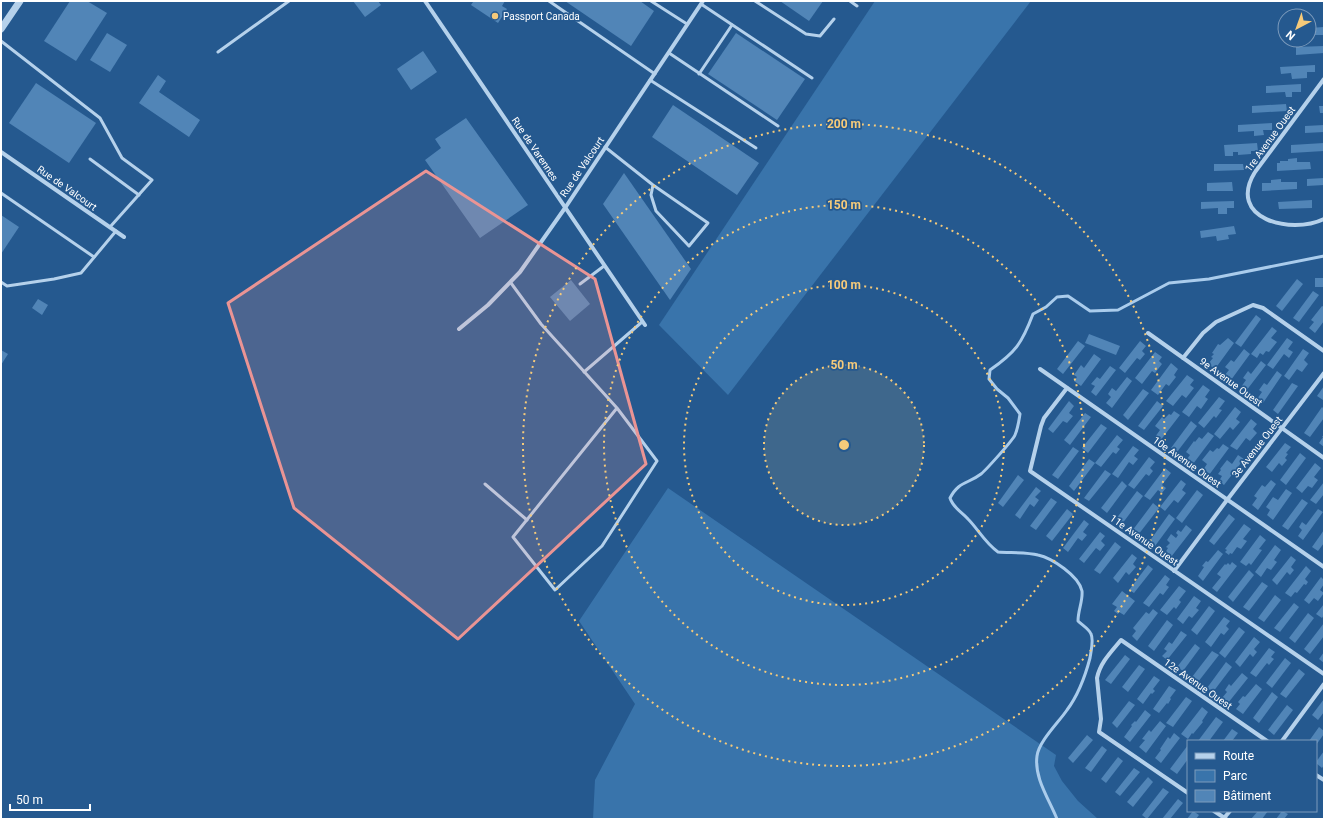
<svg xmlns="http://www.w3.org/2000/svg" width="1325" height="820" viewBox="0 0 1325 820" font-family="Roboto,sans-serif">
<rect width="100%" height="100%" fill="#25598f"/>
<g fill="#3974ab">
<path d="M875 1H1031L728 395 659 325Z"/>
<path d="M668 488 1056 755 1054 766 1062 781 1078 801 1098 819H593L595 780 635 704 579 621Z"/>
</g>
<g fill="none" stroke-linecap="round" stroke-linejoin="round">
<path stroke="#aaccec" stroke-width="3" d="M1057 819C1049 799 1034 778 1037 756 1039 741 1059 722 1067 710 1079 694 1085 677 1090 658 1091 651 1094 640 1091 634 1089 629 1082 625 1078 621 1078 610 1083 601 1082 591 1079 576 1052 558 1038 555 1027 552 1009 553 998 552 985 543 978 529 968 519 961 511 953 508 950 498 959 481 968 484 981 474 986 470 1013 440 1015 435 1018 428 1019 420 1020 414L1008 398 997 389 989 379 990 370C1016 352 1022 343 1033 314L1046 307 1057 297 1068 296 1090 311 1118 310 1169 283 1209 279 1324 256"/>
</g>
<g fill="#5185b7">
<path d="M70 1H87L107 13 76 61 44 41Z"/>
<path d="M353 1H378L381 5 365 17Z"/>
<path d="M471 1H505L502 6 507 9 498 23 471 5 473 2Z"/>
<path d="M565 1H640L654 11 631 46Z"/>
<path d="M780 1H823L809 21Z"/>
<path d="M1324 27V35H1309V28Z"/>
<path d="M107 33 127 45 110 72 90 60Z"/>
<path d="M736 33 805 79 777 120 708 74Z"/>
<path d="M1324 46V53L1296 55V47Z"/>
<path d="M423 51 437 72 411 90 397 69Z"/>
<path d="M1315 65V72H1307V78L1292 79 1291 73 1281 74 1280 67Z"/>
<path d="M158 75 166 81 159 92 200 120 189 137 139 103Z"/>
<path d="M36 83 96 123 69 163 9 123Z"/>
<path d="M1301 84V92H1292V97H1286L1285 92 1266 93V86Z"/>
<path d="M1286 104 1287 111 1252 113V106Z"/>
<path d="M673 105 759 163 737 195 652 137Z"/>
<path d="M1319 106H1324V113H1320Z"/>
<path d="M466 118 528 205 480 238 425 160 441 148 435 139Z"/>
<path d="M1272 123V130H1263L1264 135 1254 136V131L1238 132V125Z"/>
<path d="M1324 125V132L1305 133V126Z"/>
<path d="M1257 143 1258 151H1251V154L1238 155V152H1233V156H1225L1224 145Z"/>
<path d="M1324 143V151L1291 153V145Z"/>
<path d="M1297 158V162H1310L1311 169 1277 171V163H1280V161H1288V159Z"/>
<path d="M1214 164H1243L1244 170 1214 171Z"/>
<path d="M624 173 691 269 670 300 603 204Z"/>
<path d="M1324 178V185L1307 186V179Z"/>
<path d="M1281 179V182H1297V189L1262 191V183H1271V180Z"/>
<path d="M1232 182 1233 191H1207V183Z"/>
<path d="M1312 200V208L1279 209 1278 202Z"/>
<path d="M1234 201V208H1227V214H1218V208L1201 209V202Z"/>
<path d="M1 215 19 227 1 254Z"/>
<path d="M1234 226 1236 234 1228 235 1229 239 1217 241 1216 236 1201 238 1200 231Z"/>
<rect x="1315" y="278" width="9" height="9"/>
<path d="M1297 279 1303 284 1282 311 1276 306Z"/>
<path d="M571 280 590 304 570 321 550 297Z"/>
<path d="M1313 291 1319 295 1299 322 1293 318Z"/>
<path d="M38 299 48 305 42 315 32 308Z"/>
<path d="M1322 306 1324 307V321L1315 333 1309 328 1314 322 1311 320Z"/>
<path d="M1256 315 1261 319 1241 347 1235 343Z"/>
<path d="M1272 327 1277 331 1271 338 1277 342 1269 352 1266 351 1263 355 1260 353 1257 358 1251 354Z"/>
<path d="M1089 334 1120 346 1116 355 1085 343Z"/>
<path d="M1228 338 1234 343 1215 369 1208 364 1213 358 1211 357 1214 354 1212 353 1218 344 1220 345Z"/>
<path d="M1287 338 1293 342 1288 349 1293 352 1289 358 1284 354 1273 369 1267 365Z"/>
<path d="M1078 341 1085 346 1063 374 1057 369Z"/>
<path d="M1140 341 1146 346 1142 351 1145 354 1140 360 1137 358 1125 373 1119 368Z"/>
<path d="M1244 349 1250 354 1231 380 1224 376 1229 370 1225 367 1231 360 1234 362Z"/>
<path d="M1303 349 1309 353 1304 360 1308 364 1302 372 1297 369 1289 380 1284 376Z"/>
<path d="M1 350 8 354 1 365Z"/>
<path d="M1155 352 1162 357 1159 361 1162 364 1155 373 1152 371 1142 384 1135 378Z"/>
<path d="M1094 354 1101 359 1081 386 1074 381 1077 377 1074 375 1081 365 1084 368Z"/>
<path d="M1261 361 1266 365 1246 391 1241 387 1246 380 1243 378 1248 371 1251 374Z"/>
<path d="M1171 363 1178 369 1174 375 1176 377 1169 386 1166 384 1158 395 1151 390Z"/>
<path d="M1110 366 1116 370 1096 396 1091 392 1095 386 1091 384 1097 377 1100 379Z"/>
<path d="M1277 371 1282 375 1263 403 1257 399 1262 392 1259 390 1264 383 1267 385Z"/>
<path d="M1187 375 1194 380 1190 385 1194 388 1186 398 1182 395 1173 406 1166 401Z"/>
<path d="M1127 377 1132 381 1112 408 1106 403 1111 397 1108 394 1112 388 1116 391Z"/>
<path d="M1292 383 1298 386 1278 414 1273 410Z"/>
<path d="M1203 385 1210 390 1205 397 1208 399 1201 409 1197 406 1189 417 1182 412Z"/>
<path d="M1324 386V398L1323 400 1317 396Z"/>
<path d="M1143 389 1149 393 1128 420 1123 415Z"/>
<path d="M1219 397 1225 401 1219 409 1222 410 1216 418 1214 416 1204 428 1198 423Z"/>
<path d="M1069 401 1074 406 1069 413 1073 416 1067 423 1063 421 1053 433 1048 429Z"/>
<path d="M1157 401 1163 406 1144 430 1138 426Z"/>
<path d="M1235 407 1241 412 1236 419 1240 422 1233 430 1230 427 1220 439 1214 434Z"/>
<path d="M1322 407 1324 409V418L1310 437 1304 433Z"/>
<path d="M1174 411 1180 415 1160 441 1155 437 1160 430 1155 426 1162 417 1164 419 1169 414 1171 415Z"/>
<path d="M1085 413 1091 417 1070 445 1064 440Z"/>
<path d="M1251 419 1257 424 1253 429 1257 433 1250 441 1246 438 1237 450 1230 446Z"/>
<path d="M1191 421 1197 426 1177 452 1171 448Z"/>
<path d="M1101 424 1107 428 1088 453 1082 448Z"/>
<path d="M1208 432 1214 436 1193 464 1187 459 1190 455 1186 452 1194 441 1195 442 1199 437 1202 439Z"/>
<path d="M1324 434V447L1319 443 1323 437H1322Z"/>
<path d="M1117 435 1123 440 1117 447 1120 449 1116 454 1113 452 1101 467 1095 463Z"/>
<path d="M1285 443 1291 447 1286 453 1288 454 1285 458 1287 460 1282 466 1279 463 1272 472 1266 467Z"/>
<path d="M1223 444 1229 448 1209 475 1203 470 1207 464 1202 460 1210 450 1213 452 1217 448 1219 449Z"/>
<path d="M1133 446 1139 450 1134 456 1138 459 1133 465 1129 462 1118 478 1112 474Z"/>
<path d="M1073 447 1079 451 1058 479 1052 475Z"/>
<path d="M1300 453 1306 458 1286 485 1280 480Z"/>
<path d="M1238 455 1244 459 1224 485 1219 481 1222 476 1218 474 1221 470 1220 469 1227 460 1232 464Z"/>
<path d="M1149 457 1155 462 1150 468 1153 471 1149 476 1146 474 1134 489 1128 485Z"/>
<path d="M1089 459 1095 463 1074 491 1069 486Z"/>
<path d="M1315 463 1321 468 1314 477 1318 480 1312 488 1308 486 1302 493 1296 488Z"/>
<path d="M1165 468 1171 473 1162 485 1166 488 1162 493 1158 490 1150 500 1144 496Z"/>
<path d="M1105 470 1111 474 1089 501 1084 498Z"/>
<path d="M1018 475 1024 480 1003 507 998 503Z"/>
<path d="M1181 480 1186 484 1182 490 1186 493 1178 503 1174 500 1165 511 1160 507Z"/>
<path d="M1271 480 1276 484 1258 510 1252 505 1257 498 1254 496 1262 485 1265 487Z"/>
<path d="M1122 481 1127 486 1107 513 1101 508Z"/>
<path d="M1324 482V494L1316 504 1310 500Z"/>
<path d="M1036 487 1041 491 1035 497 1039 500 1034 507 1030 504 1020 519 1015 515Z"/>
<path d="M1286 489 1292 493 1273 520 1267 515 1270 510 1266 507 1273 497 1278 500Z"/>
<path d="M1197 490 1203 495 1182 523 1176 518Z"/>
<path d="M1137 491 1143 496 1122 524 1116 519Z"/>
<path d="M1051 498 1057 502 1036 530 1030 526Z"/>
<path d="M1302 499 1308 503 1288 530 1282 526Z"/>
<path d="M1153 503 1159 508 1138 535 1132 531Z"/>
<path d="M1067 509 1073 514 1052 541 1046 536Z"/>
<path d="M1318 509 1323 512 1303 540 1298 536 1302 530 1299 527 1302 522 1306 525Z"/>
<path d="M1169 514 1175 519 1155 546 1149 542Z"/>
<path d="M1229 514 1235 519 1214 545 1209 541Z"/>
<path d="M1084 520 1089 524 1083 532 1087 535 1082 541 1078 538 1068 552 1063 548Z"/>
<path d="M1244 524 1251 529 1243 539 1247 541 1241 549 1237 547 1232 554 1230 553 1229 555 1225 552 1227 550 1225 549Z"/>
<path d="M1186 525 1192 530 1171 557 1165 553 1168 548 1166 547 1170 543 1167 540 1171 534 1176 538 1178 535 1176 533 1178 530 1181 532Z"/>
<path d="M1324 530V543L1318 551 1312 547Z"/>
<path d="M1100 532 1105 536 1101 541 1105 545 1100 551 1096 548 1084 563 1079 559Z"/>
<path d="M1260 535 1266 540 1259 549 1262 550 1251 565 1249 563 1246 566 1240 562Z"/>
<path d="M1115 542 1121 547 1100 574 1094 570Z"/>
<path d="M1275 545 1281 550 1274 560 1277 562 1271 570 1267 568 1261 577 1255 572Z"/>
<path d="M1218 550 1223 554 1203 581 1198 576 1204 567 1202 566 1206 561 1208 562Z"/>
<path d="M1132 554 1137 558 1133 564 1136 567 1129 575 1126 572 1118 583 1113 578Z"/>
<path d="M1291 556 1296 560 1291 567 1294 570 1290 575 1287 572 1277 585 1272 580Z"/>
<path d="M1232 562 1237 566 1217 592 1212 588 1221 577 1217 574 1225 564 1226 565 1228 563 1230 565Z"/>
<path d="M1148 565 1153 569 1134 593 1129 590Z"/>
<path d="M1306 566 1311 571 1305 579 1308 582 1306 585 1304 584 1297 593 1295 592 1291 597 1285 593Z"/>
<path d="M1249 570 1254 575 1233 602 1228 597Z"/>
<path d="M1165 575 1170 579 1166 585 1169 587 1163 595 1160 593 1149 607 1143 603Z"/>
<path d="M1321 577 1324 580V584L1320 590 1324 593 1318 601 1314 598 1309 604 1304 600Z"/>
<path d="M1262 582 1268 586 1249 611 1243 607Z"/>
<path d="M1179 586 1186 591 1179 600 1181 602 1176 609 1174 607 1167 615 1160 610Z"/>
<path d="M1122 591 1135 601 1124 615 1119 612 1118 614 1114 611 1117 607 1112 604Z"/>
<path d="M1275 595 1281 600 1264 622 1258 618Z"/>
<path d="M1194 596 1201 601 1196 608 1199 610 1192 618 1189 616 1183 624 1177 619Z"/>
<path d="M1294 603 1299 607 1280 632 1274 628Z"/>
<path d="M1324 604V615L1322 618 1316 614Z"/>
<path d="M1209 606 1215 611 1197 635 1191 630Z"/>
<path d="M1153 609 1158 613 1137 641 1132 636 1136 631 1133 628 1146 612 1149 614Z"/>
<path d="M1308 613 1314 618 1295 643 1289 638Z"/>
<path d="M1224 617 1230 621 1226 626 1229 629 1224 635 1221 633 1211 647 1205 642Z"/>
<path d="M1167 620 1173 625 1154 651 1148 646Z"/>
<path d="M1324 623V636L1310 654 1304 649Z"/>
<path d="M1239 627 1245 632 1225 658 1219 653Z"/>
<path d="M1181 631 1187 635 1167 660 1162 656 1167 651 1164 649 1169 642 1172 644Z"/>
<path d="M1254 637 1260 642 1254 649 1257 652 1253 657 1250 654 1240 667 1235 662Z"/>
<path d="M1195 644 1200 648 1183 671 1177 667Z"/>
<path d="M1269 648 1275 652 1271 657 1274 659 1269 665 1267 663 1256 677 1250 673Z"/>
<path d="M1212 651 1219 655 1198 682 1192 677Z"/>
<path d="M1324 652V663L1319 659Z"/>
<path d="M1125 655 1130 659 1111 684 1105 680Z"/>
<path d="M1285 658 1291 663 1272 688 1266 683Z"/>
<path d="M1226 662 1232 667 1213 692 1207 688Z"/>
<path d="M1139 665 1145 669 1128 692 1122 687Z"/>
<path d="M1299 669 1305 674 1286 698 1280 694Z"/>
<path d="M1242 673 1248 678 1228 703 1222 698 1227 692 1225 690 1229 684 1231 686Z"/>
<path d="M1154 676 1160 680 1153 689 1155 691 1152 694 1151 693 1143 704 1137 699Z"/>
<path d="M1256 684 1262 689 1243 714 1236 709 1240 704 1238 702 1243 696 1245 697Z"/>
<path d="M1169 686 1176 690 1170 698 1171 699 1168 704 1167 703 1159 713 1153 709Z"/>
<path d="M1272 692 1278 697 1259 723 1253 718Z"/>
<path d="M1186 697 1192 701 1173 727 1166 723Z"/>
<path d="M1324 699V712L1318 720 1312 715Z"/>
<path d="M1129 701 1135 705 1117 728 1112 723Z"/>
<path d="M1287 705 1293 710 1274 735 1268 730Z"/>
<path d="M1202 707 1208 712 1202 721 1203 722 1193 734 1192 733 1188 739 1181 734Z"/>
<path d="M1145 710 1151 715 1130 742 1124 737 1132 726 1131 725 1135 721 1136 722Z"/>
<path d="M1216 717 1223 722 1209 741H1198Z"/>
<path d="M1160 721 1166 726 1146 753 1139 747 1145 740 1142 739 1149 730 1151 732Z"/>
<path d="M1319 727 1324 731V734L1316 745V741H1309Z"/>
<path d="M1232 729 1238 733 1232 741H1223Z"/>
<path d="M1174 733 1180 738 1161 763 1155 758 1161 750 1160 749 1168 737 1170 739Z"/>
<path d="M1087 735 1093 740 1073 763 1068 758Z"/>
<path d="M1188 745V759L1177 774 1170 769Z"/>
<path d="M1102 746 1107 750 1091 772 1085 768Z"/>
<path d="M1324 751V765L1322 768 1316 763V762Z"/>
<path d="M1118 757 1123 761 1106 783 1101 779Z"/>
<path d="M1134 768 1140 772 1120 796 1115 792Z"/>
<path d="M1148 777 1153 782 1133 807 1127 802Z"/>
<path d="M1163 788 1169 792 1147 819 1142 815Z"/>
<path d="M1178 799 1183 803 1170 819H1162Z"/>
<path d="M1193 811 1199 815 1196 819H1187Z"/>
<path d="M1258 811H1268L1262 819H1251Z"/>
<path d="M1282 811 1288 814 1284 819H1276Z"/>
</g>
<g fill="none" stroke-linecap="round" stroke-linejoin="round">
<g stroke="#b5d1eb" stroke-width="3">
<path d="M549 1 655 74"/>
<path d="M651 1 687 24"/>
<path d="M755 1 806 34 820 36 834 19"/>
<path d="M850 1 857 6"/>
<path d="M701 4 812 78"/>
<path d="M1 41 100 118 122 158 152 180 110 227"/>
<path d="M218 52 289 1"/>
<path d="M669 53 778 126"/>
<path d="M699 74 732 25"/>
<path d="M650 80 756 148"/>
<path d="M605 147 653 185 708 223 689 246 656 211 651 195 653 185"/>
<path d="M90 159 139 195"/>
<path d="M1 193 94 257"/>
<path d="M1 282 7 286 54 279 81 273 116 231"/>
<path d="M511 283 541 324 617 408 657 461 602 546 555 590 513 537 617 408"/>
<path d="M580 284 604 266"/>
<path d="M584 372 642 322"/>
<path d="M485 484 527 520"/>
</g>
<g stroke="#b5d1eb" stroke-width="4">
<path d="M425 1 645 325"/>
<path d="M1324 79 1255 172C1226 219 1291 235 1324 219"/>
<path d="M1 152 124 237"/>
<path d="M459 329 488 305 520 272 565 208 703 1"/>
<path d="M1148 333 1324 458"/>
<path d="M1183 358 1203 333 1216 322 1253 305 1263 308 1324 351"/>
<path d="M1040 369 1324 567"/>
<path d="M1067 388 1044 418 1041 426 1030 471 1324 674"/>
<path d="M1174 571 1227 500 1324 373"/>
<path d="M1282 741 1324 684"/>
<path d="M1316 775 1324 780"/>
<path d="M1188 793 1099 732 1101 719 1097 678C1100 663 1111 652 1121 640L1267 741"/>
<path d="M1214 811 1226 819"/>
<path d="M1224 818 1230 811"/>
</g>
<path stroke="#b5d1eb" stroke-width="7" d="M1 29 20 1"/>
</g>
<path fill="#ea9494" fill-opacity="0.2" stroke="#ea9494" stroke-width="3" stroke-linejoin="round" d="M426 171 595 279 646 464 458 639 294 508 228 303Z"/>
<circle cx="844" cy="445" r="80" fill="#f5ca7a" fill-opacity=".12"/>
<g fill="none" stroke="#f5ca7a" stroke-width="2" stroke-dasharray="2 4">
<circle cx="844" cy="445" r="80"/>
<circle cx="844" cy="445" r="160"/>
<circle cx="844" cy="445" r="240"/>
<circle cx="844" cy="445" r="321"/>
</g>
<circle fill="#f5ca7a" stroke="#25598f" stroke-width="1.5" cx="495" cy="16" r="4"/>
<g text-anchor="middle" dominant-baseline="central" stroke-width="3.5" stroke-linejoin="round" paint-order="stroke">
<g font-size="10" fill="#fff" stroke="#25598f" text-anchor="start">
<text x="503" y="16">Passport Canada</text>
</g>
<g font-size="10" fill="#fff" stroke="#25598f">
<text transform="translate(1270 139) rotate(-54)">1re Avenue Ouest</text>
<text transform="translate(535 149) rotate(56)">Rue de Varennes</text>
<text transform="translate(582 167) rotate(-56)">Rue de Valcourt</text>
<text transform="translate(67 188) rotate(35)">Rue de Valcourt</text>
<text transform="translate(1231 382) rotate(36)">9e Avenue Ouest</text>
<text transform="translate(1257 447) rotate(-52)">3e Avenue Ouest</text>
<text transform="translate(1187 462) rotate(35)">10e Avenue Ouest</text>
<text transform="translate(1144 540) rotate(35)">11e Avenue Ouest</text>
<text transform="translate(1198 684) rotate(35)">12e Avenue Ouest</text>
</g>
</g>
<circle cx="844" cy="445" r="6" fill="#f5ca7a" stroke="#25598f" stroke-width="2"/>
<g font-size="12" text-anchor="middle" font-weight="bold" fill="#f5ca7a" stroke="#25598f" stroke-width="3.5" stroke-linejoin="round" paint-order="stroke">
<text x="844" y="128">200 m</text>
<text x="844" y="209">150 m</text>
<text x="844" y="289">100 m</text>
<text x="844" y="369">50 m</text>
</g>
<rect width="1325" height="820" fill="none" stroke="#ffffff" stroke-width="4"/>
<rect x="1187" y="740" width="130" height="72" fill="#25598f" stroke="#7c9bbc"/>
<rect x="1195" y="753" width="20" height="6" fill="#b5d1eb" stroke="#7c9bbc"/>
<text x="1223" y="760" font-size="12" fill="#ffffff">Route</text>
<rect x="1195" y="770" width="20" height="12" fill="#3974ab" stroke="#7c9bbc"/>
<text x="1223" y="780" font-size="12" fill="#ffffff">Parc</text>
<rect x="1195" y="790" width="20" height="12" fill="#5185b7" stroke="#7c9bbc"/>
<text x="1223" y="800" font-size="12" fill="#ffffff">Bâtiment</text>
<g transform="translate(1297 28) rotate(221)"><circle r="19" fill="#25598f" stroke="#7c9bbc"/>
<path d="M0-3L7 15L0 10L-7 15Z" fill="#f5ca7a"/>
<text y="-6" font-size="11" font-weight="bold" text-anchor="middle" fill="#ffffff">N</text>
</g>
<path d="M10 804v6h80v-6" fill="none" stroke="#ffffff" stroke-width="2"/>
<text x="16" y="804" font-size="12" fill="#ffffff" stroke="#25598f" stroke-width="3" paint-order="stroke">50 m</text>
</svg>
